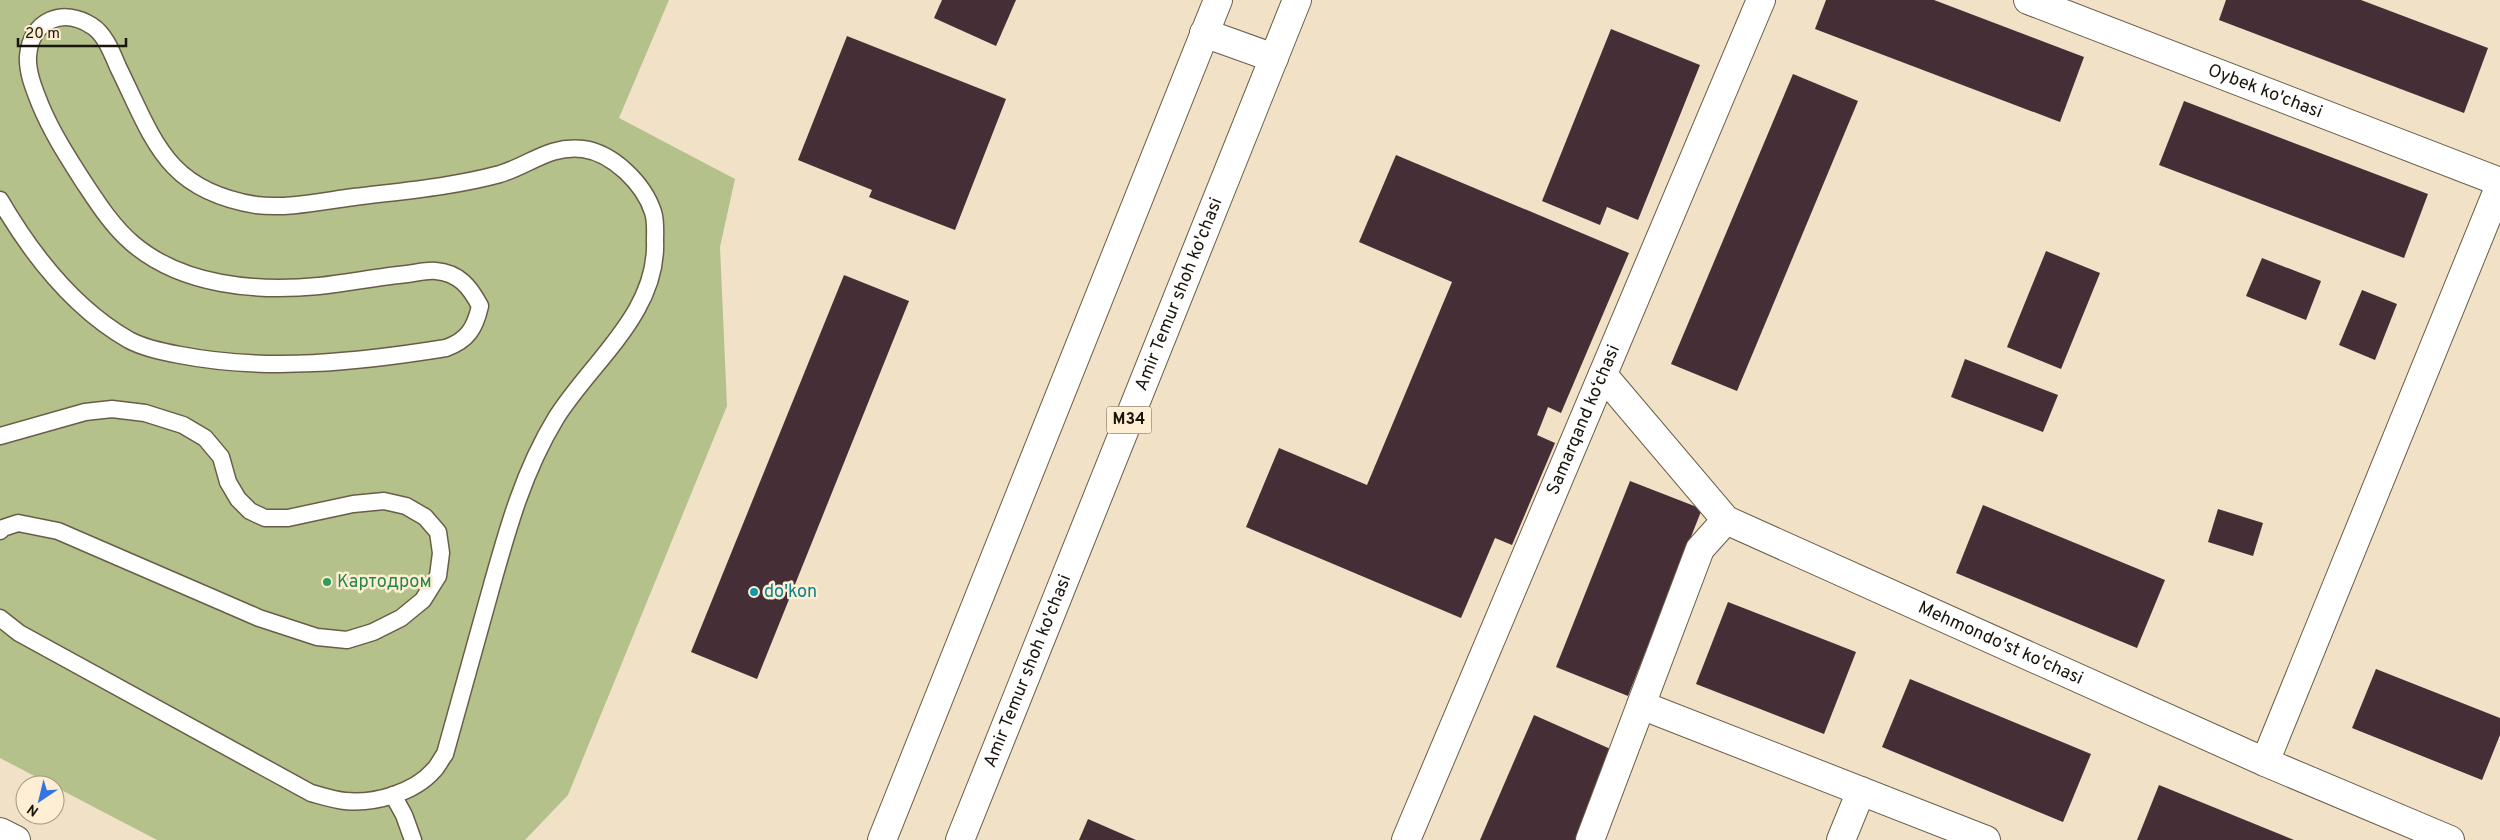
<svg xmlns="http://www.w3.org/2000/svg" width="2500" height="840" viewBox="0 0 2500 840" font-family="Overpass,sans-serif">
<rect width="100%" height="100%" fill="#f0e1c7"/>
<path fill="#b4c18a" d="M0 0H669L619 118 735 179 720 247 727 406 568 795 525 840H157L0 758Z"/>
<g fill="#462e36">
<path d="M942 0H1016L996 46 934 18Z"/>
<path d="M1826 0H1934L2084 57 2060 122 1815 29Z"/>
<path d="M2226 0H2361L2488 48 2464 113 2219 20Z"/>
<path d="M1611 29 1700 65 1638 220 1607 207 1600 225 1542 201Z"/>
<path d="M847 36 1006 99 955 230 869 197 872 190 798 160Z"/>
<path d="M1793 74 1858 101 1737 391 1671 364Z"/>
<path d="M2184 101 2428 194 2404 258 2159 165Z"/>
<path d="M1396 155 1629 253 1561 413 1548 407 1537 435 1555 443 1512 545 1495 538 1461 618 1246 527 1279 448 1367 485 1452 282 1359 242Z"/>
<path d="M2046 251 2100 273 2061 369 2007 347Z"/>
<path d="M2262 258 2321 281 2306 320 2246 296Z"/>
<path d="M844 275 909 301 757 679 691 652Z"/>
<path d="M2362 290 2397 304 2375 360 2339 345Z"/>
<path d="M1965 359 2058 395 2043 432 1951 397Z"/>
<path d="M1630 481 1702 509 1628 696 1556 667Z"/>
<path d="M1983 505 2165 580 2137 648 1956 573Z"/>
<path d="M2218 509 2263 523 2253 556 2208 542Z"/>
<path d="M1728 602 1856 652 1824 734 1696 684Z"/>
<path d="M2376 669 2500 718V735L2482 780 2352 728Z"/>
<path d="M1910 679 2091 754 2063 822 1882 747Z"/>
<path d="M1534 715 1615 751 1576 840H1480Z"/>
<path d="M2159 785 2294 840H2137Z"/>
<path d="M1088 819 1136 840H1079Z"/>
</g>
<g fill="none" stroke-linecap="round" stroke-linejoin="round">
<defs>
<g id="lane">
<path d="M0 200C32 255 73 308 129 340 144 348 163 352 180 355 267 372 359 362 446 348 468 340 475 328 480 306 470 287 459 273 436 271 427 270 416 273 407 274 377 277 348 283 319 286 256 292 182 286 132 243 112 226 97 202 83 181 67 156 51 131 40 104 34 89 27 72 28 56 31 20 63 7 92 26 105 34 112 53 118 67 154 140 165 190 256 205 287 209 323 201 354 197 402 191 452 187 500 174 530 165 549 145 583 149 613 153 644 184 653 212 656 221 655 232 655 241 658 313 591 362 556 418 523 472 507 531 490 592 475 646 460 700 445 754 441 759 438 766 434 770 414 793 374 804 345 801 334 800 322 796 311 793L19 633 0 618"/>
<path d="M0 436 85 412 112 409 145 413 183 425 205 438 221 457 228 482 238 499 250 511 265 518H288L353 504 384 501 406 506 425 517 438 532 441 553 438 576 423 600 401 618 373 632 347 640 317 637 259 618 58 531 18 523 3 528 0 531"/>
<path d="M393 795 404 815 413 840"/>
</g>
<g id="street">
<path id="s1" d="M2028 0 2500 182"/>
<path id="s2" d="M1603 375 1726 520 2265 762 2450 840"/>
<path d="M1641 705 1986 840"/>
<path d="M2265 762 2500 185"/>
<path id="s3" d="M1406 840 1761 0"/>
<path d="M1590 840 1700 549 1726 520"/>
<path d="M1841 840 1861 791"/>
</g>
<path id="secondary" d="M0 832 16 840"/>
<g id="highway">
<path d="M1204 33 1274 58"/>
<path d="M882 840 1218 0"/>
<path id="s4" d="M960 840 1297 0"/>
</g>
</defs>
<use href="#lane" stroke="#6a5d47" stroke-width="19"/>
<use href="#street" stroke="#6a5d47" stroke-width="30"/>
<use href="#secondary" stroke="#6a5d47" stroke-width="30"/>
<use href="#highway" stroke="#6a5d47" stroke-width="30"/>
<use href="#lane" stroke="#fff" stroke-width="16"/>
<use href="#street" stroke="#fff" stroke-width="28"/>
<use href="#secondary" stroke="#fff" stroke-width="28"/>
<use href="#highway" stroke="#fff" stroke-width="28"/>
</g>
<circle fill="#2e9e5b" stroke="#fdeed4" stroke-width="2" cx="327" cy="582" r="5"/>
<circle fill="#0f9aa8" stroke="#fdeed4" stroke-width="2" cx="754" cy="592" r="5"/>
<g text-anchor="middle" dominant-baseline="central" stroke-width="5" stroke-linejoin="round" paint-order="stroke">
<rect fill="#fdeed4" stroke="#5e5648" stroke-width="1" x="1106.5" y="406.5" width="45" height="27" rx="4"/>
<g font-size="16" font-weight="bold" fill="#1a150c">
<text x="1129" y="420">M34</text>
</g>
<g font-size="18" fill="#1a150c" stroke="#fdeed4">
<text stroke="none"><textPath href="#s1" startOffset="254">Oybek ko'chasi</textPath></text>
<text stroke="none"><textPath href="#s4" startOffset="588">Amir Temur shoh ko'chasi</textPath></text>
<text stroke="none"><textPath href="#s3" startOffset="456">Samarqand ko‘chasi</textPath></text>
<text stroke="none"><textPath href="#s2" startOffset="491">Mehmondo'st ko'chasi</textPath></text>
<text stroke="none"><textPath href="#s4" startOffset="182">Amir Temur shoh ko'chasi</textPath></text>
</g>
<g font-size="18" fill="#27864d" stroke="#fdeed4" text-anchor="start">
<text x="337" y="582">Картодром</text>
</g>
<g font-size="18" fill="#0d838f" stroke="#fdeed4" text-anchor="start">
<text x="764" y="592">do'kon</text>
</g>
</g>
<g transform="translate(40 800) rotate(215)"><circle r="24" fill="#fdeed4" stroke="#a29784"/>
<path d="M0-4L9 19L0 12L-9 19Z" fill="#3274e1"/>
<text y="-8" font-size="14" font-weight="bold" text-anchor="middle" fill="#1a150c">N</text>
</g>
<path d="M18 38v8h108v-8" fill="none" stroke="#1a150c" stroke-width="2.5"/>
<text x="25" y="38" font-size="15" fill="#1a150c" stroke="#fdeed4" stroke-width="4" paint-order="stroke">20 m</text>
</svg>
